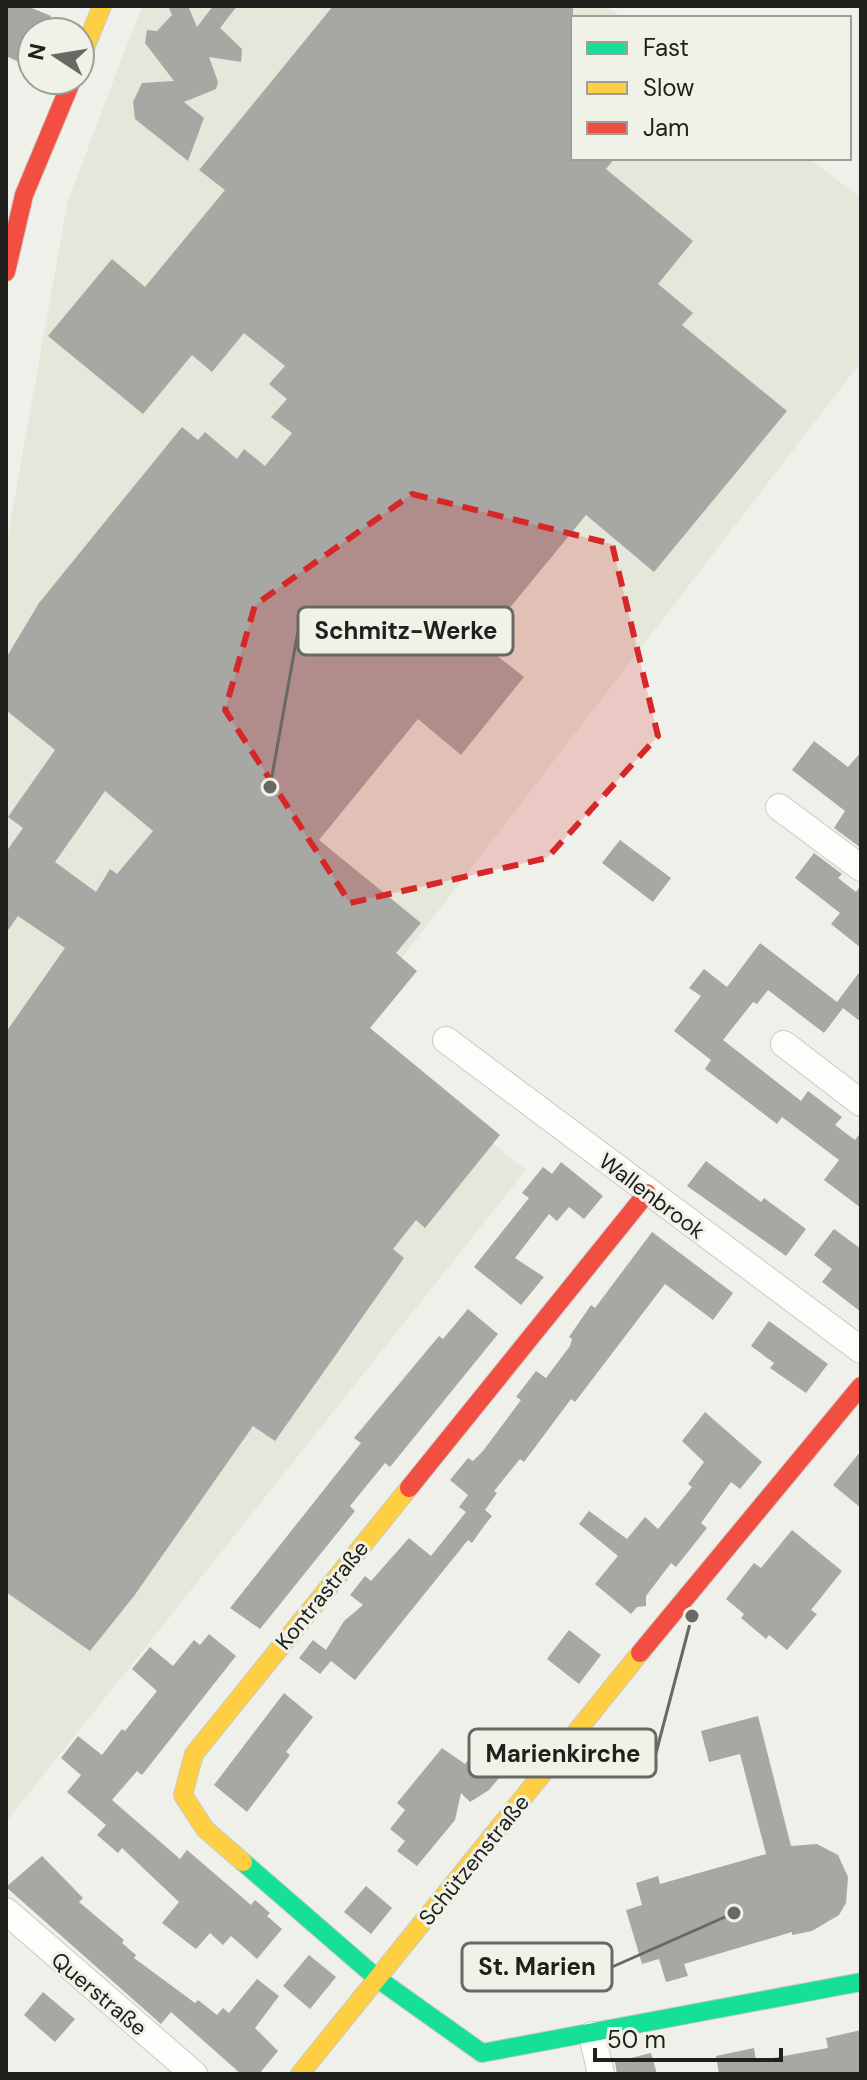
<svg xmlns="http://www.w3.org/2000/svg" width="867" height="2080" viewBox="0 0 867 2080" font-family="'DM Sans',sans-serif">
<rect width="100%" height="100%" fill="#eff0ea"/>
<path fill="#e4e7da" d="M142 6H607L623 18H573V158H808L861 198V362L348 1028 526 1170 6 1822V546L68 200Z"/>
<g fill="#a7a7a4" fill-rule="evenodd">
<path d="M6 6H27L51 16 44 32H32V68L6 56Z"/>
<path d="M168 6H188L197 27 213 6H237L220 28 242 49 241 62 209 57 218 82 216 89 184 102 204 118 188 161 135 119 133 102 142 83 174 81 145 43 147 30 157 31 172 15Z"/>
<path d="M333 6H573V158H615L606 169 693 241 658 284 693 313 682 325 787 411 654 572 586 515 481 643 524 677 461 755 418 719 319 840 421 923 396 953 417 971 370 1028 500 1135 425 1228 416 1220 393 1249 404 1258 275 1441 253 1426 134 1596 90 1651 6 1592V1032L65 948 18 916 6 933V852L23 828 8 817 55 750 6 710V658L39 603 182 427 198 440 205 432 237 459 244 449 265 466 292 433 271 417 287 399 269 384 285 366 244 333 212 372 192 355 143 414 48 336 112 259 145 287 225 190 199 170ZM105 791 153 831 117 874 110 869 96 892 55 862Z"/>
<path d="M814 741 848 767 861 752V848L834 828 845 811 792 770Z"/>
<path d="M620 840 671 878 653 902 602 863Z"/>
<path d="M814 853 842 874 838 878 856 892 861 885V948L831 924 840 913 795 878Z"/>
<path d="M760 943 837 1002 861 970V1022L843 1008 824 1033 768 990 757 1004 753 1002 723 1040 801 1101 808 1091 842 1117 835 1125 855 1140 861 1132V1208L824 1180 839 1160 782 1117 777 1124 705 1069 711 1060 674 1031 701 996 689 988 704 969 727 987Z"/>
<path d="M706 1161 761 1202 764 1198 806 1229 786 1256 687 1186Z"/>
<path d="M561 1162 603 1196 584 1219 569 1207 557 1221 549 1214 515 1258 544 1277 521 1305 474 1267 529 1198 522 1193 543 1167 552 1174Z"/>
<path d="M834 1229 861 1249V1312L822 1282 832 1269 814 1255Z"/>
<path d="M652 1232 733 1293 713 1320 665 1284 575 1402 571 1399 524 1462 520 1459 494 1491 497 1493 485 1510 492 1516 484 1526 472 1543 468 1540 355 1680 331 1661 320 1674 299 1658 313 1640 326 1650 344 1621 363 1605 350 1595 365 1576 371 1581 409 1538 431 1556 466 1512 459 1507 468 1495 450 1480 468 1458 473 1461 483 1451 521 1400 516 1397 536 1371 546 1378 570 1346 572 1339 569 1337 591 1305 595 1308Z"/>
<path d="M468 1309 498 1334 390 1467 385 1463 350 1506 355 1511 260 1629 230 1608 361 1443 354 1438 439 1336 443 1339Z"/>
<path d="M769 1321 828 1364 806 1393 770 1368 774 1363 751 1346Z"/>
<path d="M705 1412 762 1462 740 1489 731 1482 701 1523 707 1528 676 1567 671 1563 646 1596V1606L637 1607 631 1614 595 1584 618 1556 579 1524 589 1511 627 1539 645 1517 658 1529 692 1487 688 1484 704 1462 682 1441Z"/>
<path d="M861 1451V1508L833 1485Z"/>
<path d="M792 1530 842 1571 811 1610 817 1614 787 1650 769 1635 766 1639 741 1618 744 1614 726 1599 754 1563 761 1568Z"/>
<path d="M569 1630 601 1655 579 1684 547 1659Z"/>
<path d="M209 1634 236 1656 142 1775 137 1771 112 1800 180 1859 187 1850 251 1905 255 1900 270 1913 267 1916 282 1929 257 1959 231 1936 223 1945 210 1933 196 1949 162 1923 179 1902 122 1848 118 1853 97 1835 106 1825 67 1792 81 1775 61 1758 78 1736 102 1755 122 1729 125 1731 157 1691 132 1669 150 1647 173 1666 194 1640 200 1645Z"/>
<path d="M284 1693 313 1717 286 1752 290 1755 247 1812 214 1785Z"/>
<path d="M758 1716 791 1846 817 1844 838 1855 848 1877 846 1903 839 1915 812 1931 792 1935V1932L684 1964 688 1976 666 1982 659 1959 642 1964 626 1910 642 1905 636 1883 658 1876 660 1884 766 1854 740 1754 709 1762 701 1731Z"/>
<path d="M493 1731 520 1753 489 1790 470 1802 461 1793 455 1820 417 1866 397 1851 405 1841 390 1829 405 1810 397 1803 442 1748 465 1764Z"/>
<path d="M42 1856 83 1898 79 1902 124 1940 122 1943 136 1955 134 1958 195 2003 198 2000 217 2015 223 2008 229 2013 257 1979 279 1996 255 2028 278 2051 259 2074H241L171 2012 161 2024 6 1887Z"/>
<path d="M366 1886 392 1908 371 1934 344 1912Z"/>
<path d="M309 1955 336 1977 310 2009 283 1986Z"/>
<path d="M43 1992 75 2019 55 2042 24 2015Z"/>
<path d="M861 2030V2074H719L716 2056 754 2048 756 2061 828 2048 826 2038Z"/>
<path d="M651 2053 657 2074H617L615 2062Z"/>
</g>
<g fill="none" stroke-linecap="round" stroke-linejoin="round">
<defs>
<g id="street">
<path d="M779 807 861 868"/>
<path d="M446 1040 861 1350"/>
<path d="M784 1044 861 1103"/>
<path d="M6 1911 194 2074"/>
<path d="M592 2035 601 2074"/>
</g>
<path id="fast" d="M243 1862 378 1979 482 2053 861 1982"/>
<g id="slow">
<path d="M80 60 102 6"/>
<path d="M243 1862 205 1829 183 1795 194 1754 409 1488"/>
<path d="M300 2074 640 1653"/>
</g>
<g id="jam">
<path d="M6 272 24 195 72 80"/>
<path d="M409 1488 647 1193"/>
<path d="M640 1653 861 1386"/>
</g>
</defs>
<use href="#street" stroke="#c9cac5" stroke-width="28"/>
<use href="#fast" stroke="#c9cac5" stroke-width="20"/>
<use href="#slow" stroke="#c9cac5" stroke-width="20"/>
<use href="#jam" stroke="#c9cac5" stroke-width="20"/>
<use href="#street" stroke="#fdfdfc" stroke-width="26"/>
<use href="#fast" stroke="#16e098" stroke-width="18"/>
<use href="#slow" stroke="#ffcf43" stroke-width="18"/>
<use href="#jam" stroke="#f24e42" stroke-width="18"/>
</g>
<path fill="#d62828" fill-opacity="0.2" stroke="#d62828" stroke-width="6" stroke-dasharray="16 10" stroke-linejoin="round" d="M412 494 612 544 658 736 547 858 350 903 225 710 255 605Z"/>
<g text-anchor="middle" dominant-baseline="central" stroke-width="6" stroke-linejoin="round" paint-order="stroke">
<g font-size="22" fill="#20211d" stroke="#f0f2e8">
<text transform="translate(652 1196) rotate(37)">Wallenbrook</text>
<text transform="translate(322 1595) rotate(-51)">Kontrastraße</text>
<text transform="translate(474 1860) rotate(-51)">Schützenstraße</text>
<text transform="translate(99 1994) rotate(40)">Querstraße</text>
</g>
</g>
<path fill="none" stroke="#686965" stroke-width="3" d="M270 787L298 631M692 1616L656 1753M734 1913L612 1967"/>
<g fill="#686965" stroke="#f0f2e8" stroke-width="3">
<circle cx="270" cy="787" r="8"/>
<circle cx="692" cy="1616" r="8"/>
<circle cx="734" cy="1913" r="8"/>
</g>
<g fill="#f0f2e8" stroke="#686965" stroke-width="3">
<rect x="298" y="607" width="215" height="48" rx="8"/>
<rect x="469" y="1729" width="187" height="48" rx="8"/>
<rect x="462" y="1943" width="150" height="48" rx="8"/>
</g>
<g font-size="24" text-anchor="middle" font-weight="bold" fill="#20211d">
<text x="406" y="639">Schmitz-Werke</text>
<text x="563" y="1762">Marienkirche</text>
<text x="537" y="1975">St. Marien</text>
</g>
<rect width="867" height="2080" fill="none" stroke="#20211d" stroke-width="16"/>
<rect x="571" y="16" width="280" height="144" fill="#f0f2e8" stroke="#9d9e97" stroke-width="2"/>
<rect x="587" y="42" width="40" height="12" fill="#16e098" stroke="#9d9e97" stroke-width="2"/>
<text x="643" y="56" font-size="24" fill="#20211d">Fast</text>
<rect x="587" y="82" width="40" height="12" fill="#ffcf43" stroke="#9d9e97" stroke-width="2"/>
<text x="643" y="96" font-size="24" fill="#20211d">Slow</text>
<rect x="587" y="122" width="40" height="12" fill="#f24e42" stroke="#9d9e97" stroke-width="2"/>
<text x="643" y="136" font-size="24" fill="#20211d">Jam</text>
<g transform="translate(56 56) rotate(282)"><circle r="38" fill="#f0f2e8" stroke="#9d9e97" stroke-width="2"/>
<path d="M0-6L14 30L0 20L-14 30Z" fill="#686965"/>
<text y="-12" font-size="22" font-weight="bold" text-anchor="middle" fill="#20211d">N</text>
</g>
<path d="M595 2048v12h186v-12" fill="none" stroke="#20211d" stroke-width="4"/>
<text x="607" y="2048" font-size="24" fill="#20211d" stroke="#f0f2e8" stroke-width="6" paint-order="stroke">50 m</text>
</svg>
